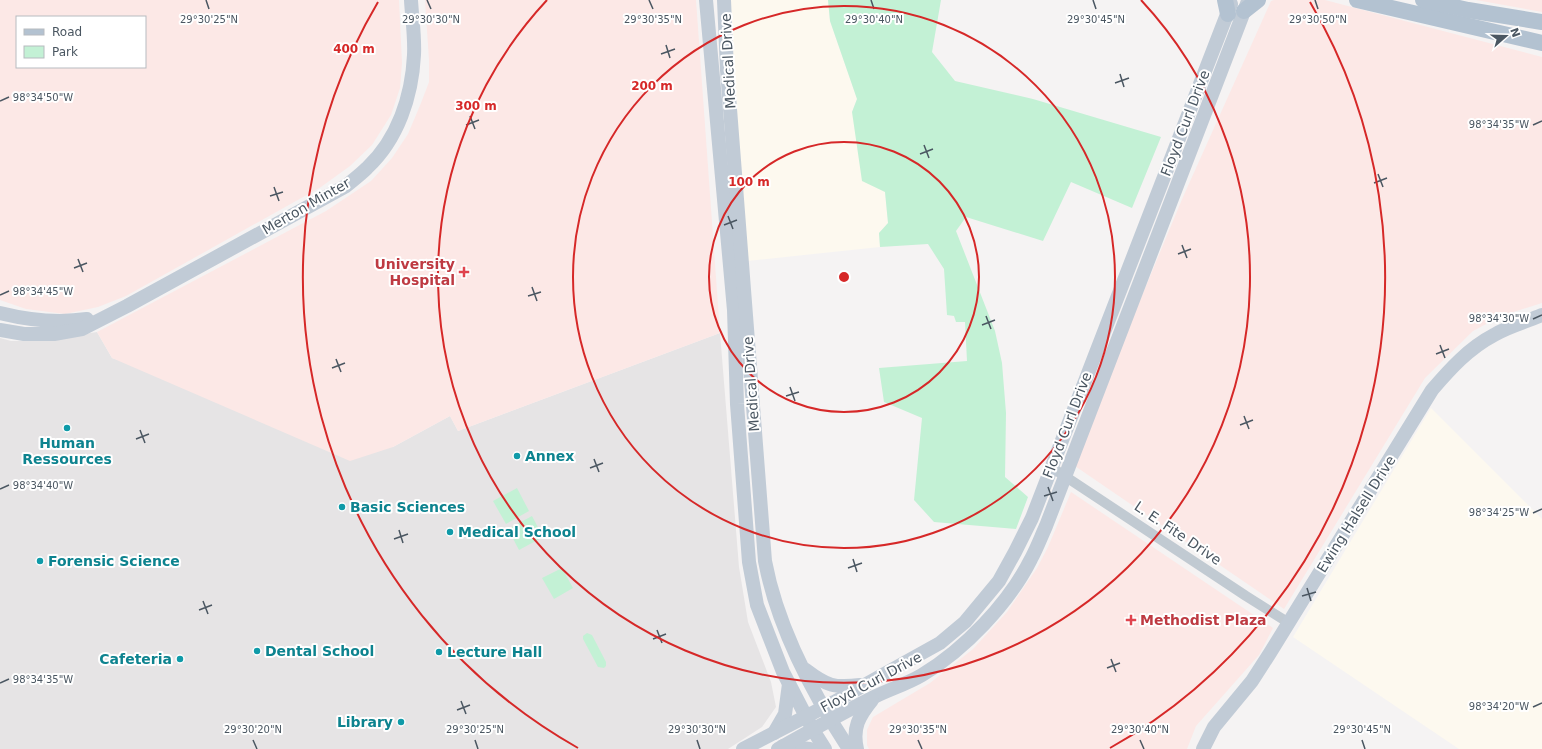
<svg xmlns="http://www.w3.org/2000/svg" width="1542" height="749" viewBox="0 0 1542 749" font-family="'DejaVu Sans',sans-serif">
<rect width="100%" height="100%" fill="#f5f3f3"/>
<g fill="#fdf9ef">
<path d="M731 0H828L830 21 857 99 852 112 885 192 888 223 879 233 880 247 747 261 731 31Z"/>
<path d="M1431 408 1542 519V749H1459L1293 637Z"/>
</g>
<path fill="#e6e4e5" d="M97 332 112 358 393 447 450 416 458 431 720 333 739 567 748 622 771 682 776 707 762 727 728 749H0V338L11 341H38Z"/>
<g fill="#fce8e6" fill-rule="evenodd">
<path d="M0 0H399L402 63 400 88 391 115 372 145 350 166 321 187 126 296 98 307 65 314 26 309 0 300ZM17 17H145V67H17Z"/>
<path d="M425 0H696L720 333 458 431 450 416 393 447 350 461 112 358 97 332 326 211 371 181 392 158 408 134 421 103 429 82V60Z"/>
<path d="M1274 0H1325L1542 57V303L1501 316 1473 331 1425 378 1284 609 1072 464 1183 197 1271 1Z"/>
<path d="M1474 0H1542V12L1476 0Z"/>
<path d="M1071 492 1273 628 1259 655 1196 726 1187 749H869L867 745V730L873 717 930 683 973 649 1007 612 1037 568 1048 547Z"/>
</g>
<g fill="#c3f1d5">
<path d="M828 0H941L932 52 955 81 1033 99 1161 137 1132 208 1071 182 1043 241 966 217 956 231 995 331 1002 363 1006 413 1005 477 1028 497 1016 529 934 522 914 500 922 418 884 402 879 368 967 361 965 322H956L954 316 947 315 944 269 928 244 880 247 879 233 888 223 885 192 862 181 852 112 857 99 830 21Z"/>
<path d="M517 488 529 511 506 524 493 501Z"/>
<path d="M532 516 543 537 519 550 508 529Z"/>
<path d="M562 568 573 588 554 599 542 578Z"/>
<path d="M587 633 592 635 606 662V666L604 668 598 667 583 639V636Z"/>
</g>
<g fill="none" stroke-linecap="round" stroke-linejoin="round">
<path stroke="#c1cad2" stroke-width="10" d="M1051 467 1246 596 1289 623"/>
<g stroke="#c1cbd6" stroke-width="14">
<path d="M706 0 734 310 737 404 749 562 757 605 783 672 813 730 825 749"/>
<path d="M724 0 727 70 765 561C777 625 813 694 849 749"/>
<path d="M0 313C28 320 59 323 87 319"/>
<path d="M0 330 24 334H54L82 329 127 306 346 186C353 180 360 175 367 168 398 139 412 96 414 55 415 37 412 18 411 0"/>
<path d="M806 670C827 686 834 688 860 685"/>
<path d="M774 733 785 714 789 684"/>
<path d="M783 746 810 749"/>
<path d="M743 749 834 702 940 643 965 622 999 581 1015 552 1032 518 1231 4"/>
<path d="M778 749C810 731 842 713 874 697 890 689 907 684 922 675 964 650 1009 603 1031 559 1037 548 1041 537 1046 526L1248 1"/>
<path d="M857 749C852 728 859 716 872 700"/>
<path d="M1203 749 1214 727 1252 681 1270 653 1432 390C1450 369 1469 348 1494 335 1509 326 1526 322 1542 315"/>
</g>
<g stroke="#b3c2d1" stroke-width="16">
<path d="M1225 0 1228 14"/>
<path d="M1357 0 1542 43"/>
<path d="M1423 0 1468 10 1542 22"/>
<path d="M1244 11 1258 0"/>
</g>
</g>
<path fill="none" stroke="#4a5661" stroke-width="1.5" d="M206 0 209 9M427 0 431 9M649 0 653 9M871 0 874 9M1093 0 1096 9M1315 0 1318 9M666 45 670 58M661 54 675 49M1120 74 1124 87M1115 83 1129 78M0 101 9 97M470 116 475 129M466 125 479 120M1533 125 1542 121M924 145 929 158M920 154 933 149M1378 174 1383 187M1374 183 1387 178M274 187 279 201M270 196 283 192M728 216 733 229M724 225 737 220M1182 245 1187 258M1178 254 1191 249M78 259 83 272M74 268 87 263M532 287 537 301M0 295 9 291M528 296 541 292M986 316 991 329M1533 319 1542 315M982 325 995 320M1440 345 1445 358M1436 354 1449 349M336 359 341 372M332 368 345 363M790 387 795 401M786 396 799 392M1244 416 1249 429M1240 425 1253 420M140 430 145 443M136 439 149 434M594 459 599 472M590 468 603 463M1048 487 1053 501M0 489 9 485M1044 496 1057 492M1533 513 1542 509M399 530 403 543M394 539 408 534M853 559 857 572M848 568 862 563M1307 588 1311 601M1302 596 1316 592M203 601 208 614M199 610 212 605M657 630 662 643M653 639 666 634M1111 659 1116 672M1107 668 1120 663M0 683 9 679M461 701 466 714M1533 707 1542 703M457 710 470 705M253 740 257 749M475 740 478 749M697 740 700 749M918 740 922 749M1140 740 1144 749M1362 740 1365 749"/>
<g fill="none" stroke="#d62828" stroke-width="2">
<circle cx="844" cy="277" r="135"/>
<circle cx="844" cy="277" r="271"/>
<path d="M1141 0A406 406 0 1 1 547 0"/>
<path d="M578 748A541 541 0 0 1 378 2M1310 2A541 541 0 0 1 1110 748"/>
</g>
<g fill="#e0444e" stroke="#fff" stroke-width="1.5">
<path d="M462 266h4v4h4v4h-4v4h-4v-4h-4v-4h4z"/>
<path d="M1129 614h4v4h4v4h-4v4h-4v-4h-4v-4h4z"/>
</g>
<g fill="#0f9aa8" stroke="#fff" stroke-width="1.5">
<circle cx="67" cy="428" r="4"/>
<circle cx="517" cy="456" r="4"/>
<circle cx="342" cy="507" r="4"/>
<circle cx="450" cy="532" r="4"/>
<circle cx="40" cy="561" r="4"/>
<circle cx="257" cy="651" r="4"/>
<circle cx="439" cy="652" r="4"/>
<circle cx="180" cy="659" r="4"/>
<circle cx="401" cy="722" r="4"/>
</g>
<g text-anchor="middle" dominant-baseline="central" stroke-width="4" stroke-linejoin="round" paint-order="stroke">
<g font-size="14" fill="#4a5661" stroke="#fff">
<text transform="translate(728 61) rotate(-93)">Medical Drive</text>
<text transform="translate(1185 123) rotate(-69)">Floyd Curl Drive</text>
<text transform="translate(306 206) rotate(-30)">Merton Minter</text>
<text transform="translate(751 384) rotate(-94)">Medical Drive</text>
<text transform="translate(1067 425) rotate(-69)">Floyd Curl Drive</text>
<text transform="translate(1356 514) rotate(-58)">Ewing Halsell Drive</text>
<text transform="translate(1178 533) rotate(34)">L. E. Fite Drive</text>
<text transform="translate(871 682) rotate(-28)">Floyd Curl Drive</text>
</g>
<g font-size="14" font-weight="bold" fill="#be3a42" stroke="#fff" text-anchor="end">
<text x="455" y="264">University<tspan x="455" dy="16">Hospital</tspan></text>
<text x="1140" y="620" text-anchor="start">Methodist Plaza</text>
</g>
<g font-size="14" font-weight="bold" fill="#0d838f" stroke="#fff" text-anchor="start">
<text x="67" y="443" text-anchor="middle">Human<tspan x="67" dy="16">Ressources</tspan></text>
<text x="525" y="456">Annex</text>
<text x="350" y="507">Basic Sciences</text>
<text x="458" y="532">Medical School</text>
<text x="48" y="561">Forensic Science</text>
<text x="265" y="651">Dental School</text>
<text x="447" y="652">Lecture Hall</text>
<text x="172" y="659" text-anchor="end">Cafeteria</text>
<text x="393" y="722" text-anchor="end">Library</text>
</g>
</g>
<g font-size="10" text-anchor="middle" fill="#4a5661" stroke="#fff" stroke-width="4" stroke-linejoin="round" paint-order="stroke">
<text x="209" y="23">29°30'25"N</text>
<text x="431" y="23">29°30'30"N</text>
<text x="653" y="23">29°30'35"N</text>
<text x="874" y="23">29°30'40"N</text>
<text x="1096" y="23">29°30'45"N</text>
<text x="1318" y="23">29°30'50"N</text>
<text x="43" y="101">98°34'50"W</text>
<text x="1499" y="128">98°34'35"W</text>
<text x="43" y="295">98°34'45"W</text>
<text x="1499" y="322">98°34'30"W</text>
<text x="43" y="489">98°34'40"W</text>
<text x="1499" y="516">98°34'25"W</text>
<text x="43" y="683">98°34'35"W</text>
<text x="1499" y="710">98°34'20"W</text>
<text x="253" y="733">29°30'20"N</text>
<text x="475" y="733">29°30'25"N</text>
<text x="697" y="733">29°30'30"N</text>
<text x="918" y="733">29°30'35"N</text>
<text x="1140" y="733">29°30'40"N</text>
<text x="1362" y="733">29°30'45"N</text>
</g>
<circle cx="844" cy="277" r="6" fill="#d62828" stroke="#fff" stroke-width="2"/>
<g font-size="12" text-anchor="middle" font-weight="bold" fill="#d62828" stroke="#fff" stroke-width="4" stroke-linejoin="round" paint-order="stroke">
<text x="354" y="53">400 m</text>
<text x="652" y="90">200 m</text>
<text x="476" y="110">300 m</text>
<text x="749" y="186">100 m</text>
</g>
<rect x="16" y="16" width="130" height="52" fill="#ffffff" stroke="#b7bbc0"/>
<rect x="24" y="29" width="20" height="6" fill="#b3c2d1" stroke="#b7bbc0"/>
<text x="52" y="36" font-size="12" fill="#4a5661">Road</text>
<rect x="24" y="46" width="20" height="12" fill="#c3f1d5" stroke="#b7bbc0"/>
<text x="52" y="56" font-size="12" fill="#4a5661">Park</text>
<g transform="translate(1506 36) rotate(70)" stroke="#ffffff" stroke-width="3" paint-order="stroke">
<path d="M0-3L7 15L0 10L-7 15Z" fill="#4a5661"/>
<text y="-6" font-size="11" font-weight="bold" text-anchor="middle" fill="#4a5661">N</text>
</g>
</svg>
